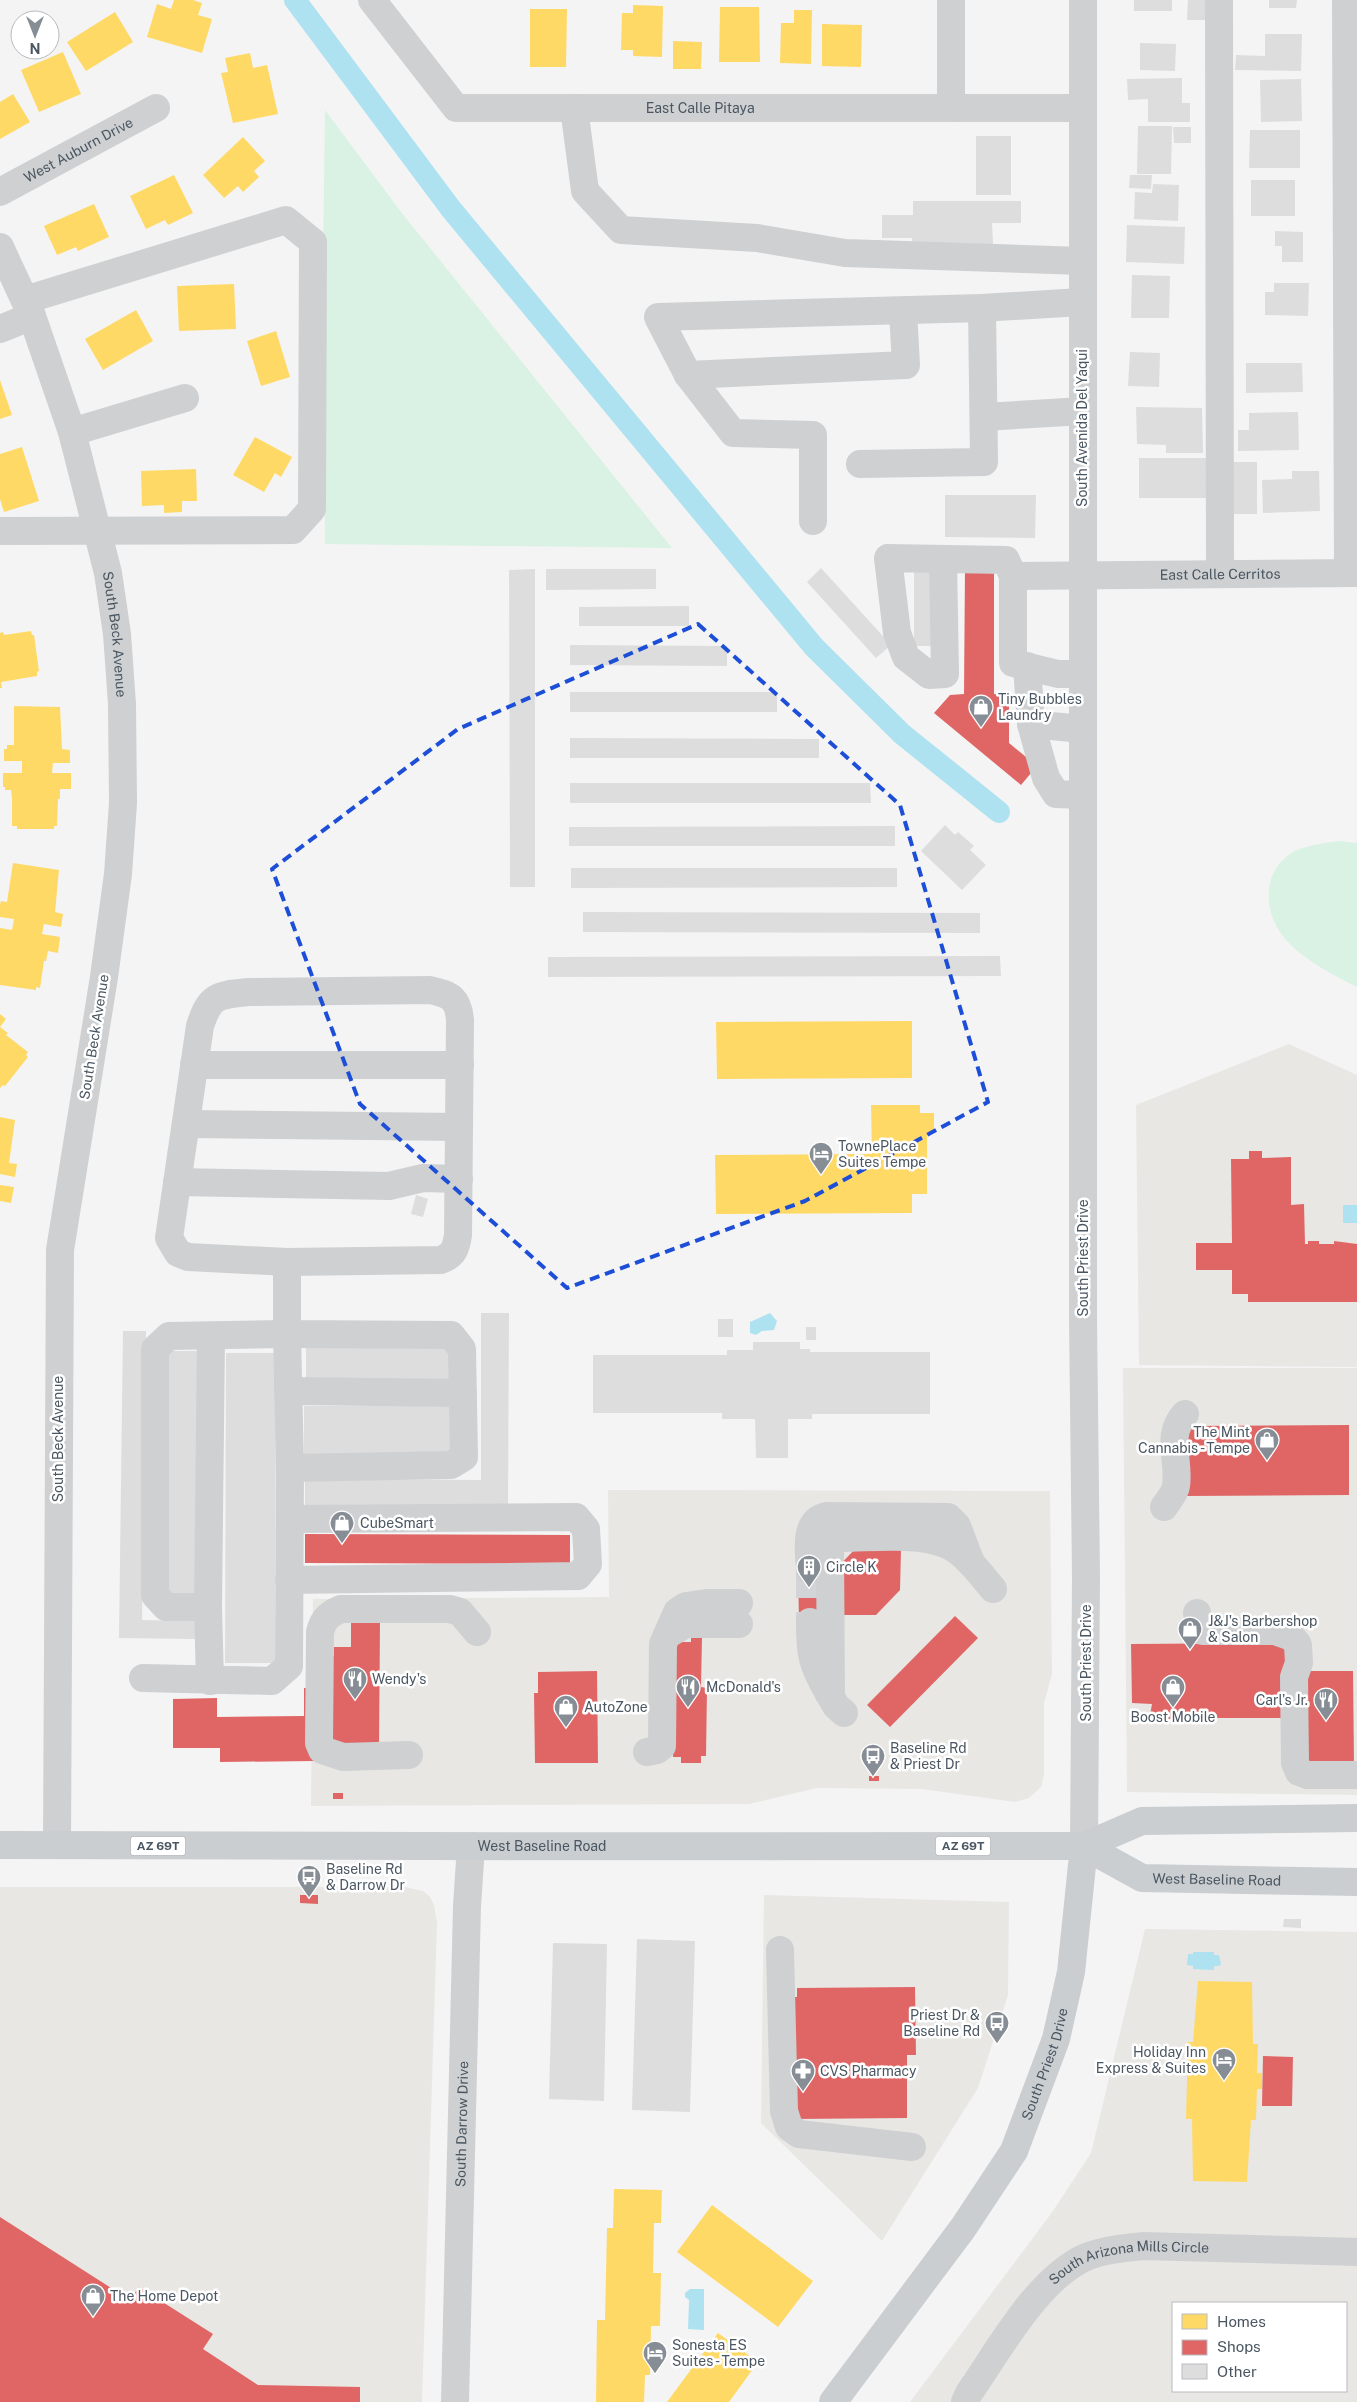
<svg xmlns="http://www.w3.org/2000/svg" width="1357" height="2402" viewBox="0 0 1357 2402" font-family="'Public Sans',sans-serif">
<rect width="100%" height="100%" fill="#f4f4f4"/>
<g fill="#e8e7e3" fill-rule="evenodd">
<path d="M1289 1044 1357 1075V1367L1139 1365 1136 1105Z"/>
<path d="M1123 1368H1357V1795L1127 1792Z"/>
<path d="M608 1490 1050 1491 1052 1674 1044 1703V1775L1041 1787 1029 1798 1015 1802 922 1789 817 1788 749 1804 311 1806 313 1599 609 1597Z"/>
<path d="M0 1887H405L423 1891 430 1897 434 1905 437 1923 422 2402H0Z"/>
<path d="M764 1895 1009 1902 1008 1995 978 2088 882 2241 761 2123Z"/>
<path d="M1145 1929 1357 1932V2402H910L1053 2211 1091 2153ZM1173 2303H1346V2391H1173Z"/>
</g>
<g fill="#d9f2e3">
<path d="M325 110 401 212 672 548 325 544 323 264Z"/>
<path d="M1339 841 1357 843V987C1335 976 1310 963 1292 946 1267 924 1258 882 1285 858 1299 845 1321 844 1339 841Z"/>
</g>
<g fill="#aee2f0">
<rect x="1343" y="1205" width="14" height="18"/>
<path d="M770 1313 777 1321 774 1330 762 1331 756 1335 750 1333V1322Z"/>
<path d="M1193 1952H1214V1955H1219L1221 1964 1219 1966H1214V1970L1193 1969V1966L1187 1965 1188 1954H1193Z"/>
<path d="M690 2289H704V2330L688 2329 689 2300 685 2297V2293Z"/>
</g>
<g fill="#ffd966">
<path d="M174 0H193L202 3 198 15 212 19 202 53 147 37 157 4 171 9Z"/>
<path d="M633 5 663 6 662 57 633 56V50H621L622 13H633Z"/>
<path d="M720 7H759L760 62H719Z"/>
<path d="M530 9H567L566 67H530Z"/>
<path d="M794 10H812L811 64 780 63 781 23H794Z"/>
<path d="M115 12 133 42 86 71 67 42Z"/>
<path d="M822 24 862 25 861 67 822 66Z"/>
<path d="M673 41 702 42 701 69H673Z"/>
<path d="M63 52 81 94 39 112 21 70Z"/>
<path d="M250 53 253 68 267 65 278 114 233 123 221 73 228 72 225 58Z"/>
<path d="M13 94 30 122 0 139V102Z"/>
<path d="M243 137 265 161 254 171 259 177 243 192 238 186 224 198 203 175Z"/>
<path d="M174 175 193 213 168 225 165 220 146 229 130 196Z"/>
<path d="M94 204 109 237 78 251 76 247 57 255 44 226Z"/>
<path d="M234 284 236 329 179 331 177 286Z"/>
<path d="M136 310 153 341 103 370 85 339Z"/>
<path d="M276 331 290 377 261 386 247 341Z"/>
<path d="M0 380 12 415 0 419Z"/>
<path d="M255 437 292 457 281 477 275 473 264 492 233 475Z"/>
<path d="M22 447 39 501 4 512 0 499V454Z"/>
<path d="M196 469 197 501H182V512L164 513V505L142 506 141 471Z"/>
<path d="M31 631 32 635H34L39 671 37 672V676L1 682 2 688H0V633L3 632 4 635Z"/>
<path d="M14 706 60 707 62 749 70 750V763H53L52 773H71V789H60V799H58L57 826H54V829H17V826H12V799L11 790H5V787H3V773H22V761H4V749H7V745H14Z"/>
<path d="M13 863 59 870 55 912 63 914 61 927 44 924 42 934 60 937 58 953 48 951 46 961H44L40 988 36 987V990L0 985V928L12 930 14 919 0 917V904L1 901 7 902Z"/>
<path d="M0 1014 6 1019 0 1027Z"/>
<path d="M912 1021V1078L717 1079 716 1022Z"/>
<path d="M0 1027 8 1033 6 1035 28 1052 26 1055 28 1057 5 1086 3 1085 0 1088Z"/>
<path d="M871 1105H920V1113H934V1132H927V1194H912V1213L716 1214 715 1155 872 1154Z"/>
<path d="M0 1117 15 1120 9 1163 17 1164 15 1177 0 1174Z"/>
<path d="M0 1185 14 1187 11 1203 0 1201Z"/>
<path d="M1198 1981 1252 1982 1253 2044H1258L1257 2073H1262V2089H1257L1256 2120H1251L1247 2182 1193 2181 1192 2119H1186L1188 2042H1193Z"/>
<path d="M614 2189 662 2190 661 2223H654L653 2273H661L660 2326H651L650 2375H645L644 2402H596L597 2320H605L607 2228H613Z"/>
<path d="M712 2205 813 2281 778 2327 677 2252Z"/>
<path d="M718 2333 758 2362 729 2402H667Z"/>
</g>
<g fill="#e06666">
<path d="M965 567 994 568V694H1009V743L1037 766 1021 785 934 713 950 695 964 694Z"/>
<path d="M1249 1151H1262V1158L1291 1157V1205L1304 1204 1305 1244H1308V1241H1319V1244H1334V1241L1357 1244V1302H1248V1294H1232V1270H1196V1243H1232L1231 1159H1249Z"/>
<path d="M1349 1425V1495L1185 1496 1184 1426Z"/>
<path d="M305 1534 570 1535V1564L305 1563Z"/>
<path d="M856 1548 901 1549 900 1590 876 1615H834L821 1622H799L798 1571H834Z"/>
<path d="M955 1616 978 1638 890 1727 867 1705Z"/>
<path d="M351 1621H380L379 1749 330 1743 331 1656H334V1647H351Z"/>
<path d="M691 1637H702L701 1687 707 1688 706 1756H701V1763H681V1757H673V1642H691Z"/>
<path d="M1285 1643 1286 1718H1212V1721H1196V1718L1152 1720 1150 1715 1152 1704 1132 1703 1131 1644Z"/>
<path d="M597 1671 598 1763H535L534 1693H538V1672Z"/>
<path d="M1304 1671H1353L1354 1764 1299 1765Z"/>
<path d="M304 1688H314V1761L220 1762V1748H173V1699L217 1698V1717L304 1716Z"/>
<rect x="869" y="1776" width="10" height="5"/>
<rect x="333" y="1793" width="10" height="6"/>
<path d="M300 1895H318V1904L300 1903Z"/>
<path d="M915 1987 916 2055H907V2118L795 2119V1997H797V1988Z"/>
<path d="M1263 2056 1293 2057 1292 2106H1262Z"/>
<path d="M0 2217 130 2300 139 2287 213 2334 203 2349 258 2385 360 2387V2402H0Z"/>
</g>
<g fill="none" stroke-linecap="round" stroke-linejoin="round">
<path stroke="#aee2f0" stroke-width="22" d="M295 0 451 209 814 647 902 734 999 812"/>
</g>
<g fill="#ddddde">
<rect x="1134" y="0" width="38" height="11"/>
<path d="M1188 0H1209V20H1187Z"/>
<path d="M1269 0H1297L1296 8H1269Z"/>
<path d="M1265 34H1302L1301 71 1235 70 1236 55 1265 56Z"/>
<path d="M1140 43 1176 44 1175 71 1140 70Z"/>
<path d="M1182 78V103H1190V122H1148V99L1128 100 1127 79Z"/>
<path d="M1301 79 1302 121 1261 122 1260 80Z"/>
<path d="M1138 126H1172L1171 174H1137Z"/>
<path d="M1173 127H1191V143H1174Z"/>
<path d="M1250 130H1300V168H1249Z"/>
<rect x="976" y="136" width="35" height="59"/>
<path d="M1130 175H1152L1151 189 1129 188Z"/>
<rect x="1251" y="180" width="44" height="36"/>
<path d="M1153 184 1179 185 1178 221 1134 219 1135 192 1152 193Z"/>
<path d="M913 201H1021V223H992L993 244 912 245V238H882V215H913Z"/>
<path d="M1127 225 1185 227 1184 264 1126 262Z"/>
<path d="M1275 231 1303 232V262H1282V246H1275Z"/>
<path d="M1132 275 1170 276 1169 318H1131Z"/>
<path d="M1274 283H1309L1308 316 1265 315V292H1274Z"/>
<path d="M1130 352 1160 353 1159 387 1128 386Z"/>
<path d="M1246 363H1302L1303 392 1246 393Z"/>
<path d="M1136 407 1202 408 1203 453H1166V445L1137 444Z"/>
<path d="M1298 412 1299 450 1238 451V430H1249V413Z"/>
<rect x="1139" y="458" width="68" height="40"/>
<rect x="1233" y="462" width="24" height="52"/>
<path d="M1292 471H1319L1320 511 1263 513 1262 480 1292 479Z"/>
<path d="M945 495H1036L1035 538 945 537Z"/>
<path d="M821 568 891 645 876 658 807 582Z"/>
<path d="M535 569V887H510L509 570Z"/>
<path d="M546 569H656V589L546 590Z"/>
<path d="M914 570H935L934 646H914Z"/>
<path d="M689 606V626H579V607Z"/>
<path d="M570 645 727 646V666L570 665Z"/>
<rect x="570" y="692" width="207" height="20"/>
<path d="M570 738 819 739V758H570Z"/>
<path d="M570 783H870L871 803H570Z"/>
<path d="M945 825 955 835 958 832 974 846 970 850 986 865 962 890 921 851Z"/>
<path d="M895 826V846H569V827Z"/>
<path d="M571 868H897V887L571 888Z"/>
<path d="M583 912 980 913V933L583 932Z"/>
<path d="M1000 956 1001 976 548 977V957Z"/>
<path d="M416 1195 428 1199 423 1217 411 1214Z"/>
<path d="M481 1313H509L508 1507 305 1506V1479L481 1480Z"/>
<rect x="718" y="1319" width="15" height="18"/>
<rect x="806" y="1327" width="10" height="13"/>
<path d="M123 1331H146L142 1620 196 1621V1639L119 1638Z"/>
<path d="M753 1342H800V1349H810V1352H930V1414H812V1419H788V1458H756L755 1419H722V1413H593V1355H727V1350H753Z"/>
<rect x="306" y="1346" width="147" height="35"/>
<rect x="168" y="1351" width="30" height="243"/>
<path d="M226 1353H276L275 1663H225Z"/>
<rect x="304" y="1406" width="149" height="48"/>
<path d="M1284 1919H1301V1928L1283 1927Z"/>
<path d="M637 1939 695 1941 690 2112 632 2110Z"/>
<path d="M553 1943 607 1944 604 2101 549 2099Z"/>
</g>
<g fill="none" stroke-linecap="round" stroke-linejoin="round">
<path stroke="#d2d4d7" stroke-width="28" stroke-dasharray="28 14" stroke-linecap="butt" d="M810 1570V1622"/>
<g stroke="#ced0d2" stroke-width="28">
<path id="s1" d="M372 0 456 108H1083"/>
<path d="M951 0V107"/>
<path d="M1083 0V1318L1086 1578 1084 1846"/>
<path d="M1219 0 1220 574"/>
<path d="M1346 0 1348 573"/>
<path d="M574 108 585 191 621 230 757 238 845 253 1082 261"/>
<path id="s2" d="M0 192 156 108"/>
<path id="s3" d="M0 247 32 316 72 432 108 573 117 634 122 704 123 803 118 874 104 977 60 1250 57 1845"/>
<path d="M0 329 32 316"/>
<path d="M688 375 906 365 903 311"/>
<path d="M984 417 1083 411"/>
<path d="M72 432 185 398"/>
<path d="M860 464 984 462 982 308 1081 302"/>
<path d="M813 521V435L733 433 688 375 658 317 982 308"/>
<path d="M0 531 293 530 312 509 313 242 286 220 25 300"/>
<path id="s4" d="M943 559 945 674 929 675 906 657 897 633 888 558 1006 560 1013 576 1357 573"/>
<path d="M1013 576V663L1058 674H1082"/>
<path d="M1027 666 1031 724 1082 729"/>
<path d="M1031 724 1046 778 1056 794 1083 795"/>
<path d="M430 990C451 995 458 998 460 1020L458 1235C456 1248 454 1255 441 1260L287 1262 188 1257 178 1253 169 1238 200 1026C210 995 218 995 248 992Z"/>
<path d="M194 1065H460"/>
<path d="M186 1124 459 1127"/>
<path d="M177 1182 389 1186 423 1178 459 1179"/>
<path d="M287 1262V1334L451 1335 462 1349 464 1457 451 1465 290 1468"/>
<path d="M288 1391 463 1393"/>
<path d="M1164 1507C1168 1501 1175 1493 1176 1486 1180 1460 1165 1436 1185 1414"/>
<path d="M810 1570C809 1551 803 1521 827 1516L948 1517 957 1526 971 1563"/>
<path d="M289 1580 578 1576 588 1564 586 1529 576 1517 290 1519"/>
<path d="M208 1607 211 1336"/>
<path d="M1197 1613 1202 1631H1275L1292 1637 1298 1645 1299 1663 1294 1677 1295 1763 1299 1772 1307 1775H1357"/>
<path d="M810 1622C810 1656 812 1664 829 1694"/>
<path d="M667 1635 686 1624H739"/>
<path d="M143 1678 272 1681 289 1666 290 1468 287 1334 169 1336 155 1349V1595L166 1607H208L210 1681"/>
<path d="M844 1713 836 1706 831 1697 830 1549 834 1541 842 1538C876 1538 931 1530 959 1552 972 1562 982 1576 993 1589"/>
<path d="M647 1752 657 1750 662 1746 663 1644 677 1612 686 1606 707 1603H739"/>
<path d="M409 1755 343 1757 322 1750 319 1743 320 1632C323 1619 329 1614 341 1609H450L460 1612 477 1632"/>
<path d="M780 1950 784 2111 789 2127 799 2134 912 2147"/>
<path id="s5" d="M455 2402 467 1906 471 1846"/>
<path id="s6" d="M965 2402 969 2393C999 2350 1037 2279 1086 2257 1104 2250 1124 2248 1143 2246L1357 2252"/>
</g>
<g stroke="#caced1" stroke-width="28">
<path id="s7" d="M0 1845C361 1847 723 1846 1084 1846L1142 1821 1357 1818"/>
<path id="s8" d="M1084 1846 1142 1878 1357 1882"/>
<path id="s9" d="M833 2402 963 2228 1014 2151 1056 2039 1071 1972 1084 1846"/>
</g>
</g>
<path fill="none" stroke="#1d4ed8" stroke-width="4" stroke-dasharray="10 6" stroke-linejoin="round" d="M698 624 900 805 988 1102 805 1201 567 1288 360 1104 272 869 458 729Z"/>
<defs>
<symbol id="shop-pin" viewBox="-11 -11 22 30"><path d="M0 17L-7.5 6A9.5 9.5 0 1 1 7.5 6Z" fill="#868d94" stroke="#fff"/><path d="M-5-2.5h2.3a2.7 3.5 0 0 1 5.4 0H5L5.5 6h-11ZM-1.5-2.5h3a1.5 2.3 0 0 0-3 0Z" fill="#fff"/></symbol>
<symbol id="hotel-pin" viewBox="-11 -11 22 30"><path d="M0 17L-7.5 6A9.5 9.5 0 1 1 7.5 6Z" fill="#868d94" stroke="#fff"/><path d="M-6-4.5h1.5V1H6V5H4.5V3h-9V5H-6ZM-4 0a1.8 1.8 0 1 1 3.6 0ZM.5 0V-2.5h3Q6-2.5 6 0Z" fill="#fff"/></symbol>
<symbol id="building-pin" viewBox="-11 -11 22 30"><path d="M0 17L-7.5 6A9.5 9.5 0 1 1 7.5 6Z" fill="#868d94" stroke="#fff"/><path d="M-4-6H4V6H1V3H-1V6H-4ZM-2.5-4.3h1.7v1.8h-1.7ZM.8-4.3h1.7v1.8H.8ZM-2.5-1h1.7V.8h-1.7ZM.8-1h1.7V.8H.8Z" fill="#fff"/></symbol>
<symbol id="restaurant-pin" viewBox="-11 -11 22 30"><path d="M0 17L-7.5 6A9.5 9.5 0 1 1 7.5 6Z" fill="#868d94" stroke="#fff"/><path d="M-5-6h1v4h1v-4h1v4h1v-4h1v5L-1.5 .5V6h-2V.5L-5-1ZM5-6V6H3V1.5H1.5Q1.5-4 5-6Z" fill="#fff"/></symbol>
<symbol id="bus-pin" viewBox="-11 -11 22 30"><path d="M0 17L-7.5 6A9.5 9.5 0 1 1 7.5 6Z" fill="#868d94" stroke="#fff"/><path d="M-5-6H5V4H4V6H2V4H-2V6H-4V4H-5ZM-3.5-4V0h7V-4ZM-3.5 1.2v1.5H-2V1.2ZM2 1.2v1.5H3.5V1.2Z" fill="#fff"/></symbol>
<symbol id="pharmacy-pin" viewBox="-11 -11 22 30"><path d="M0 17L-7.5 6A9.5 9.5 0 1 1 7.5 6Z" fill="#868d94" stroke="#fff"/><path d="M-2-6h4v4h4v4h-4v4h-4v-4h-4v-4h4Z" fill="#fff"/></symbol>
</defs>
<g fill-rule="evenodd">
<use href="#shop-pin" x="967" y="693" width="28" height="38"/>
<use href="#hotel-pin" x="807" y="1140" width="28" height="38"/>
<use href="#shop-pin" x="1253" y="1426" width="28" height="38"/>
<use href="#shop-pin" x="328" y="1509" width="28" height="38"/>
<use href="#building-pin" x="795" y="1553" width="28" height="38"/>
<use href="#shop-pin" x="1176" y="1615" width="28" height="38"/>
<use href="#restaurant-pin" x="341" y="1665" width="28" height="38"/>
<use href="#restaurant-pin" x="674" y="1673" width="28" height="38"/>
<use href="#shop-pin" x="1159" y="1673" width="28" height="38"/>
<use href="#restaurant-pin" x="1312" y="1686" width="28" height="38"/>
<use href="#shop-pin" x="552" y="1693" width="28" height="38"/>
<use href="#bus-pin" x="859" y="1742" width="28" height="38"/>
<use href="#bus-pin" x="295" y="1863" width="28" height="38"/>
<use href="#bus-pin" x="983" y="2009" width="28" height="38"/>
<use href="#hotel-pin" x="1210" y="2046" width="28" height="38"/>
<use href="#pharmacy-pin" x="789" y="2057" width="28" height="38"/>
<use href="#shop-pin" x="79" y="2282" width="28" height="38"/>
<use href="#hotel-pin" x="641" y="2339" width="28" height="38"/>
</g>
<g text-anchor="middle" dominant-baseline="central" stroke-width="5" stroke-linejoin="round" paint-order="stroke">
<g fill="#fff" stroke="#808990" stroke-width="1">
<rect x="130.5" y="1836.5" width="55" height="19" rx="4"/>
<rect x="935.5" y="1836.5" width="55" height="19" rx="4"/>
</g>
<g font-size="12" font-weight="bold" fill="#4a5661">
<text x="158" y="1846">AZ 69T</text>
<text x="963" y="1846">AZ 69T</text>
</g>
<g font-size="14" fill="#4a5661" stroke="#fff">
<text stroke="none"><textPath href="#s1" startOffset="381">East Calle Pitaya</textPath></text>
<text stroke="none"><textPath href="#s2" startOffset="89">West Auburn Drive</textPath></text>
<text transform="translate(1082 428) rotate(-90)">South Avenida Del Yaqui</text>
<text stroke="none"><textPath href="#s4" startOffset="604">East Calle Cerritos</textPath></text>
<text stroke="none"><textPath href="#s3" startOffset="406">South Beck Avenue</textPath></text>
<text transform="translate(94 1037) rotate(-81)">South Beck Avenue</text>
<text transform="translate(1083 1258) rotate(-90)">South Priest Drive</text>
<text transform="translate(58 1439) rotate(-90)">South Beck Avenue</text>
<text transform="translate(1086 1663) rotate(-90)">South Priest Drive</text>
<text stroke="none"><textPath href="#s7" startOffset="542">West Baseline Road</textPath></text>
<text stroke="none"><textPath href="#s8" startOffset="141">West Baseline Road</textPath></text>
<text stroke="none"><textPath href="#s9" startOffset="402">South Priest Drive</textPath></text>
<text stroke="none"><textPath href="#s5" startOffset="278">South Darrow Drive</textPath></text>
<text stroke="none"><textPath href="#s6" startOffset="232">South Arizona Mills Circle</textPath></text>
</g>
<g font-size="14" fill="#4a5661" stroke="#fff" text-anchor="start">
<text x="998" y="699">Tiny Bubbles<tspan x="998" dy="16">Laundry</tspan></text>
<text x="838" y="1146">TownePlace<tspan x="838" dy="16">Suites Tempe</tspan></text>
<text x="1250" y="1432" text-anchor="end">The Mint<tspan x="1250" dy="16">Cannabis - Tempe</tspan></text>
<text x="360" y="1523">CubeSmart</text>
<text x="826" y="1567">Circle K</text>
<text x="1208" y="1621">J&amp;J's Barbershop<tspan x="1208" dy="16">&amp; Salon</tspan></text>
<text x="372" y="1679">Wendy's</text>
<text x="706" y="1687">McDonald's</text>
<text x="1308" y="1700" text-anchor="end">Carl's Jr.</text>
<text x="584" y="1707">AutoZone</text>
<text x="1173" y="1717" text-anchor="middle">Boost Mobile</text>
<text x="890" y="1748">Baseline Rd<tspan x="890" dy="16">&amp; Priest Dr</tspan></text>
<text x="326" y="1869">Baseline Rd<tspan x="326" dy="16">&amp; Darrow Dr</tspan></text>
<text x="980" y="2015" text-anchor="end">Priest Dr &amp;<tspan x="980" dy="16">Baseline Rd</tspan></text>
<text x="1206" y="2052" text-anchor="end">Holiday Inn<tspan x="1206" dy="16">Express &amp; Suites</tspan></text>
<text x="820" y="2071">CVS Pharmacy</text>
<text x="110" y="2296">The Home Depot</text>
<text x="672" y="2345">Sonesta ES<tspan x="672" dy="16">Suites - Tempe</tspan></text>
</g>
</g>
<rect x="1172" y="2302" width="175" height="90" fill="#ffffff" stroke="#b7bbc0"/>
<rect x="1182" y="2314" width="25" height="15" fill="#ffd966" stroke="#b7bbc0"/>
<text x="1217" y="2327" font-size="15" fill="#4a5661">Homes</text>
<rect x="1182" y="2340" width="25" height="15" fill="#e06666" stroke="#b7bbc0"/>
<text x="1217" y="2352" font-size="15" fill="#4a5661">Shops</text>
<rect x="1182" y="2364" width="25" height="15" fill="#ddddde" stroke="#b7bbc0"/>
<text x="1217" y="2377" font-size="15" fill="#4a5661">Other</text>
<g transform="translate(35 35) rotate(180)"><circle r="24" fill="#ffffff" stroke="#b7bbc0"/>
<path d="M0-4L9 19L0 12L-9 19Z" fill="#868d94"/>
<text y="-8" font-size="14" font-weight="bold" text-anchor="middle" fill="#4a5661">N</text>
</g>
</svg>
